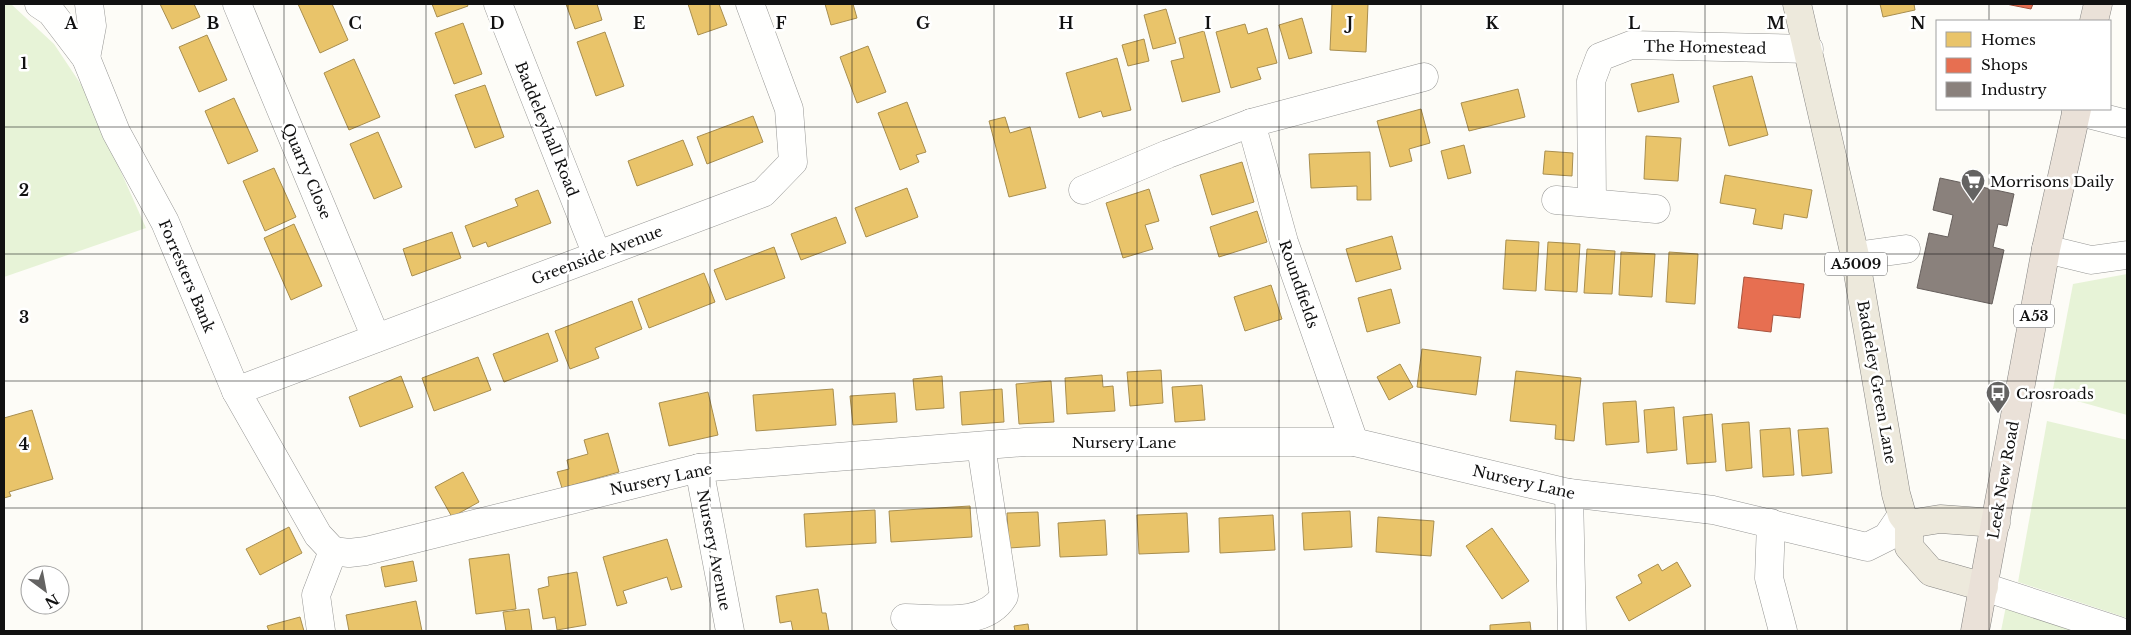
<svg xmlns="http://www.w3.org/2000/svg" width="2131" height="635" viewBox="0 0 2131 635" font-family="'Libre Baskerville',serif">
<rect width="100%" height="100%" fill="#fdfcf7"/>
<g fill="#e7f3d7">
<path d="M4 4H11L54 44 84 89 146 228 4 277Z"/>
<path d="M2127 274V415L2052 394 2073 284Z"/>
<path d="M2047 421 2127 440V618L2018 582Z"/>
<path d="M2006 606 2085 631H2001Z"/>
</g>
<g fill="#e9c46a" stroke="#a88e4f">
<path d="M160 4H194L200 17 172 29Z"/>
<path d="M298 4H332L348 40 320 53Z"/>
<path d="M432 4H467L468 6 437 17Z"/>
<path d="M566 4H597L602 20 575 29Z"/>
<path d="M688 4H719L727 25 698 35Z"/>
<path d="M825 4H853L857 18 831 25Z"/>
<path d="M1332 4H1368L1366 52 1330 50Z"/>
<path d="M1880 4H1914L1915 10 1883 17Z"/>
<path d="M1166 9 1176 43 1153 49 1144 15Z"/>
<path d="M1302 18 1312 53 1289 59 1279 25Z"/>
<path d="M463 23 482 74 454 84 435 33Z"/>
<path d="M1245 24 1248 34 1267 28 1277 63 1257 68 1261 79 1231 88 1216 32Z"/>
<path d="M1204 31 1220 92 1182 102 1171 61 1184 58 1179 38Z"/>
<path d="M605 32 624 86 596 96 577 42Z"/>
<path d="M207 35 227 80 199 92 179 47Z"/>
<path d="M1144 39 1149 61 1128 66 1122 45Z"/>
<path d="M868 46 886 92 857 103 840 57Z"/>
<path d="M1117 58 1131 110 1103 117 1101 111 1079 118 1066 73Z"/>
<path d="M354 59 380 117 349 130 324 73Z"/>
<path d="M1673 74 1679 102 1638 112 1631 84Z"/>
<path d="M1752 76 1768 135 1729 146 1713 86Z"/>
<path d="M485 85 504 137 475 148 455 95Z"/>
<path d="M1518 89 1525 117 1469 131 1461 103Z"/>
<path d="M234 98 258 151 228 164 205 111Z"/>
<path d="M907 102 926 152 916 155 919 162 900 170 878 113Z"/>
<path d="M1421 109 1430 143 1409 149 1412 161 1390 167 1377 121Z"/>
<path d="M753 116 763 142 707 164 697 137Z"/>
<path d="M1005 117 1010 133 1030 127 1046 188 1009 197 989 121Z"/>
<path d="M378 132 402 187 374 199 350 144Z"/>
<path d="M1646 136 1681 138 1678 181 1644 179Z"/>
<path d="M683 140 693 165 637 186 628 161Z"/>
<path d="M1464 145 1471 173 1448 179 1441 151Z"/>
<path d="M1545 151 1573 153 1572 176 1543 174Z"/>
<path d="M1370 152 1371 200H1357V186L1311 188 1309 154Z"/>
<path d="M1242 162 1254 202 1212 215 1200 175Z"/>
<path d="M274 168 296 217 265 231 243 181Z"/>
<path d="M1725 175 1812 190 1807 218 1784 214 1782 229 1753 224 1756 209 1720 203Z"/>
<path d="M907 188 918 217 866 237 855 208Z"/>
<path d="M1149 189 1159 221 1145 225 1153 249 1123 258 1106 203Z"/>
<path d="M538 190 551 223 488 247 486 242 473 247 465 226 518 206 515 199Z"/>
<path d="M1257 211 1267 242 1219 257 1210 227Z"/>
<path d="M836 217 846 243 801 260 791 234Z"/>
<path d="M294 224 322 286 291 300 264 238Z"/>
<path d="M452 232 461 258 412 276 403 249Z"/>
<path d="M1392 236 1401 269 1356 282 1346 249Z"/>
<path d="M1506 240 1539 242 1536 291 1503 289Z"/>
<path d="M1548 242 1580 244 1577 292 1545 290Z"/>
<path d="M774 247 785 278 726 300 714 270Z"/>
<path d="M1587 249 1615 251 1612 294 1584 293Z"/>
<path d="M1621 252 1655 254 1652 297 1619 295Z"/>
<path d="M1669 252 1698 254 1695 304 1666 302Z"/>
<path d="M704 273 715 302 649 328 638 299Z"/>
<path d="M1271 285 1282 319 1245 331 1234 297Z"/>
<path d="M1391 289 1400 323 1367 332 1358 298Z"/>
<path d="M632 301 642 329 595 348 599 358 570 369 555 331Z"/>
<path d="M548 333 558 361 504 382 493 354Z"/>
<path d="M1422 349 1481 357 1476 395 1417 387Z"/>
<path d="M478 357 491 390 434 411 422 378Z"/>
<path d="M1400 364 1413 387 1389 400 1377 377Z"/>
<path d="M1161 370 1163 403 1130 406 1127 372Z"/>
<path d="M1516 371 1581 378 1574 441 1555 439 1556 425 1510 421Z"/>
<path d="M1102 375 1103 387 1113 386 1115 411 1067 414 1065 378Z"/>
<path d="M401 376 413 407 360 427 349 397Z"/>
<path d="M942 376 944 408 916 410 913 379Z"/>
<path d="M1051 381 1054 422 1019 424 1016 384Z"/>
<path d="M1202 385 1205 420 1175 422 1172 387Z"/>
<path d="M833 389 836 425 756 431 753 395Z"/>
<path d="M1002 389 1004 422 962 425 960 392Z"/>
<path d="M708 392 718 435 669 446 659 403Z"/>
<path d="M895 393 897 422 853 425 850 396Z"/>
<path d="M1636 401 1639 442 1606 445 1603 403Z"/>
<path d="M1674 407 1677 450 1647 453 1644 410Z"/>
<path d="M32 410 53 479 9 492 11 496 4 498V418Z"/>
<path d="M1712 414 1716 462 1687 464 1683 417Z"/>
<path d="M1749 422 1752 468 1726 471 1722 424Z"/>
<path d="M1790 428 1794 475 1763 477 1760 430Z"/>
<path d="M1828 428 1832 473 1802 476 1798 430Z"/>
<path d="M608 433 619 472 562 488 557 472 569 469 567 460 588 454 584 440Z"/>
<path d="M463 472 479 502 452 517 435 487Z"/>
<path d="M970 506 972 537 891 542 889 511Z"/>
<path d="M875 510 876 543 806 547 804 514Z"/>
<path d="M1350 511 1352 547 1304 550 1302 513Z"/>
<path d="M1038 512 1040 546 1009 548 1007 513Z"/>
<path d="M1187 513 1189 552 1139 554 1137 515Z"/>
<path d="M1273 515 1275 550 1220 553 1219 518Z"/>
<path d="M1378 517 1434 521 1431 556 1376 552Z"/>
<path d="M1105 520 1107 555 1060 557 1058 523Z"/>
<path d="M289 527 302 553 260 575 246 549Z"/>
<path d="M1492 528 1529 581 1502 599 1466 546Z"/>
<path d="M667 539 682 587 671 590 667 577 623 591 627 603 617 606 603 557Z"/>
<path d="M509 554 516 609 476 614 469 559Z"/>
<path d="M413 561 417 581 385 587 381 567Z"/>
<path d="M1677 562 1691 586 1629 621 1616 597 1642 583 1638 575 1658 564 1662 571Z"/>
<path d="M577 572 586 625 557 630 555 617 543 619 538 589 549 586 548 577Z"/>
<path d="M818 589 822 613H826L829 631H793L791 621 780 623 776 596Z"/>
<path d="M416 601 422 631H349L346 615Z"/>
<path d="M529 609 532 631H506L503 612Z"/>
<path d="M300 617 304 631H269L267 626Z"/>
<path d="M1530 622 1531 631H1490V625Z"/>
<path d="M1028 624 1029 631H1015L1014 626Z"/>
</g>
<g fill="#e76f51" stroke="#a7533e">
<path d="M2006 4H2033L2031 9Z"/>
<path d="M1744 277 1804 284 1800 318 1773 315 1771 332 1738 328Z"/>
</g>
<path fill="#8a817c" stroke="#665f5c" d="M1940 178 2014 194 2007 226 1998 224 1993 247 2004 250 1992 304 1917 288 1929 233 1948 237 1953 215 1933 210Z"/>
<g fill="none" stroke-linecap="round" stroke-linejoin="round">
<defs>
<g id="minor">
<path d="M39 4 51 12 86 58 116 132 165 222 236 391 318 535 333 551"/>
<path d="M237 4 376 338"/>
<path d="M498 4 597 255"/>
<path d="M86 58 92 26 89 4"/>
<path d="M2076 111 2127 124"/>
<path d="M1251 123 1284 242 1354 442"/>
<path d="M1083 190 1168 154 1251 123 1424 77"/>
<path d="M1556 200 1656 209"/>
<path d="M1592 202 1591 81 1600 57 1631 45 1809 49"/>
<path d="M2046 249 2091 260 2127 255"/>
<path d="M1855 256 1906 249"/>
<path d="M236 391 763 193 793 162 789 109 750 4"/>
<path d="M699 468 730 631"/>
<path d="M1569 493 1572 631"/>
<path d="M1771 523 1769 578 1783 631"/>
<path d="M333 551 349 553 366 551 699 468 1025 442H1354L1569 493 1713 510 1867 547 1887 537 1902 515"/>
<path d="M1984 587 2119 631"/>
<path d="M905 618C937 618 985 628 1004 596L981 446"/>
<path d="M321 631 316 595 333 551"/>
</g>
<g id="major">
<path d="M1797 4 1855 256 1896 494 1902 515 1909 524V547L1931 572 1984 587"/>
<path d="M1909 524 1940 519 1996 523"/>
</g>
<g id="highway">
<path d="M2094 21 2098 4"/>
<path d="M1975 631 2046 249 2077 109"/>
</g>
</defs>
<use href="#minor" stroke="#979795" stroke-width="29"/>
<use href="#major" stroke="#858482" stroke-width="29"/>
<use href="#highway" stroke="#858482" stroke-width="29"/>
<use href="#minor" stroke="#fffffe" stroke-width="28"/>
<use href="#major" stroke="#ede9dc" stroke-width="28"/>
<use href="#highway" stroke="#eae1d8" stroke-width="28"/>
</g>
<path fill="none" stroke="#111" stroke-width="1" stroke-opacity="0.55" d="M142 4V631M284 4V631M426 4V631M568 4V631M710 4V631M852 4V631M994 4V631M1137 4V631M1279 4V631M1421 4V631M1563 4V631M1705 4V631M1847 4V631M1989 4V21M1989 109V631M4 127H2127M4 254H2127M4 381H2127M4 508H2127"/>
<defs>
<symbol id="supermarket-pin" viewBox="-11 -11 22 30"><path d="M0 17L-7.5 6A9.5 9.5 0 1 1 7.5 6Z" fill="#646362" stroke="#fff"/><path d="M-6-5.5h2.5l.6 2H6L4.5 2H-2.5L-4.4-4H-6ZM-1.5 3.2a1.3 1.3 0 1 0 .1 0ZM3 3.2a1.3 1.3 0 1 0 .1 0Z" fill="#fff"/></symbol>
<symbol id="bus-pin" viewBox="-11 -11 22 30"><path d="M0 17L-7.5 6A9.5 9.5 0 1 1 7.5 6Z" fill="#646362" stroke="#fff"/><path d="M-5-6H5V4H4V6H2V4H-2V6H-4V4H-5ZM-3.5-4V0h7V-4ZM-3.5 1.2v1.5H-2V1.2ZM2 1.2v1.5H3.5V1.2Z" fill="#fff"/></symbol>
</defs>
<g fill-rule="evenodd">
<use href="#supermarket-pin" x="1959" y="167" width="28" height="38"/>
<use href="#bus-pin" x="1984" y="379" width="28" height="38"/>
</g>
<g text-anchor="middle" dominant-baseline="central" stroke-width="5" stroke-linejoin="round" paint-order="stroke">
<g fill="#fff" stroke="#585858" stroke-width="1">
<rect x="1825" y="252.5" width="62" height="23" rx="4"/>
<rect x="2014" y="304.5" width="40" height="23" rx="4"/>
</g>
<g font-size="14" font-weight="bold" fill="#111">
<text x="1856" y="264">A5009</text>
<text x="2034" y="316">A53</text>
</g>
<g font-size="15" fill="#111" stroke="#fff">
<text transform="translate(1705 47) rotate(1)">The Homestead</text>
<text transform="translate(547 129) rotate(68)">Baddeleyhall Road</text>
<text transform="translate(307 171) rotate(67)">Quarry Close</text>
<text transform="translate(597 255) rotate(-21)">Greenside Avenue</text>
<text transform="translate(187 276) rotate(67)">Forresters Bank</text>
<text transform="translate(1299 284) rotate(71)">Roundfields</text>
<text transform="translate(1877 382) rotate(80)">Baddeley Green Lane</text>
<text x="1124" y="442">Nursery Lane</text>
<text transform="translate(661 479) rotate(-12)">Nursery Lane</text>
<text transform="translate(2003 480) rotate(-80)">Leek New Road</text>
<text transform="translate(1524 482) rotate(13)">Nursery Lane</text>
<text transform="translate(714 550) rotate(79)">Nursery Avenue</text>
</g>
<g font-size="15" fill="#111" stroke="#fff" text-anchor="start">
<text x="1990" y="181">Morrisons Daily</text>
<text x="2016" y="393">Crosroads</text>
</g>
</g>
<g font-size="16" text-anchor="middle" font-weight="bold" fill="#111" stroke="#fff" stroke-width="5" stroke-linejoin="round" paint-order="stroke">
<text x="71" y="29">A</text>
<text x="213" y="29">B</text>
<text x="355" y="29">C</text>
<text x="497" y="29">D</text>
<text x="639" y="29">E</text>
<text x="781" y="29">F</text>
<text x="923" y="29">G</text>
<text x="1066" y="29">H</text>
<text x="1208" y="29">I</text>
<text x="1350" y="29">J</text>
<text x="1492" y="29">K</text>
<text x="1634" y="29">L</text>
<text x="1776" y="29">M</text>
<text x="1918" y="29">N</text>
<text x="24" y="69">1</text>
<text x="24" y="196">2</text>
<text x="24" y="323">3</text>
<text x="24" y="450">4</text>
</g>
<rect width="2131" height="635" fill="none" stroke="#111111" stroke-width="10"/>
<rect x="1936" y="20" width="175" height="90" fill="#ffffff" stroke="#a0a0a0"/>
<rect x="1946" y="32" width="25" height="15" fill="#e9c46a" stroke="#a0a0a0"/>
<text x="1981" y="45" font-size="15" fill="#111111">Homes</text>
<rect x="1946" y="58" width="25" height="15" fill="#e76f51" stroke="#a0a0a0"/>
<text x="1981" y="70" font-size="15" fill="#111111">Shops</text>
<rect x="1946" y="82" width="25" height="15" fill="#8a817c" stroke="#a0a0a0"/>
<text x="1981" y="95" font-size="15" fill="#111111">Industry</text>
<g transform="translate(45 590) rotate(148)"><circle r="24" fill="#ffffff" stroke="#a0a0a0"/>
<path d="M0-4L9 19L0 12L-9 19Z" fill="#646362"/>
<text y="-8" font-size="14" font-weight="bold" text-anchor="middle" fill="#111111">N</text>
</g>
</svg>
